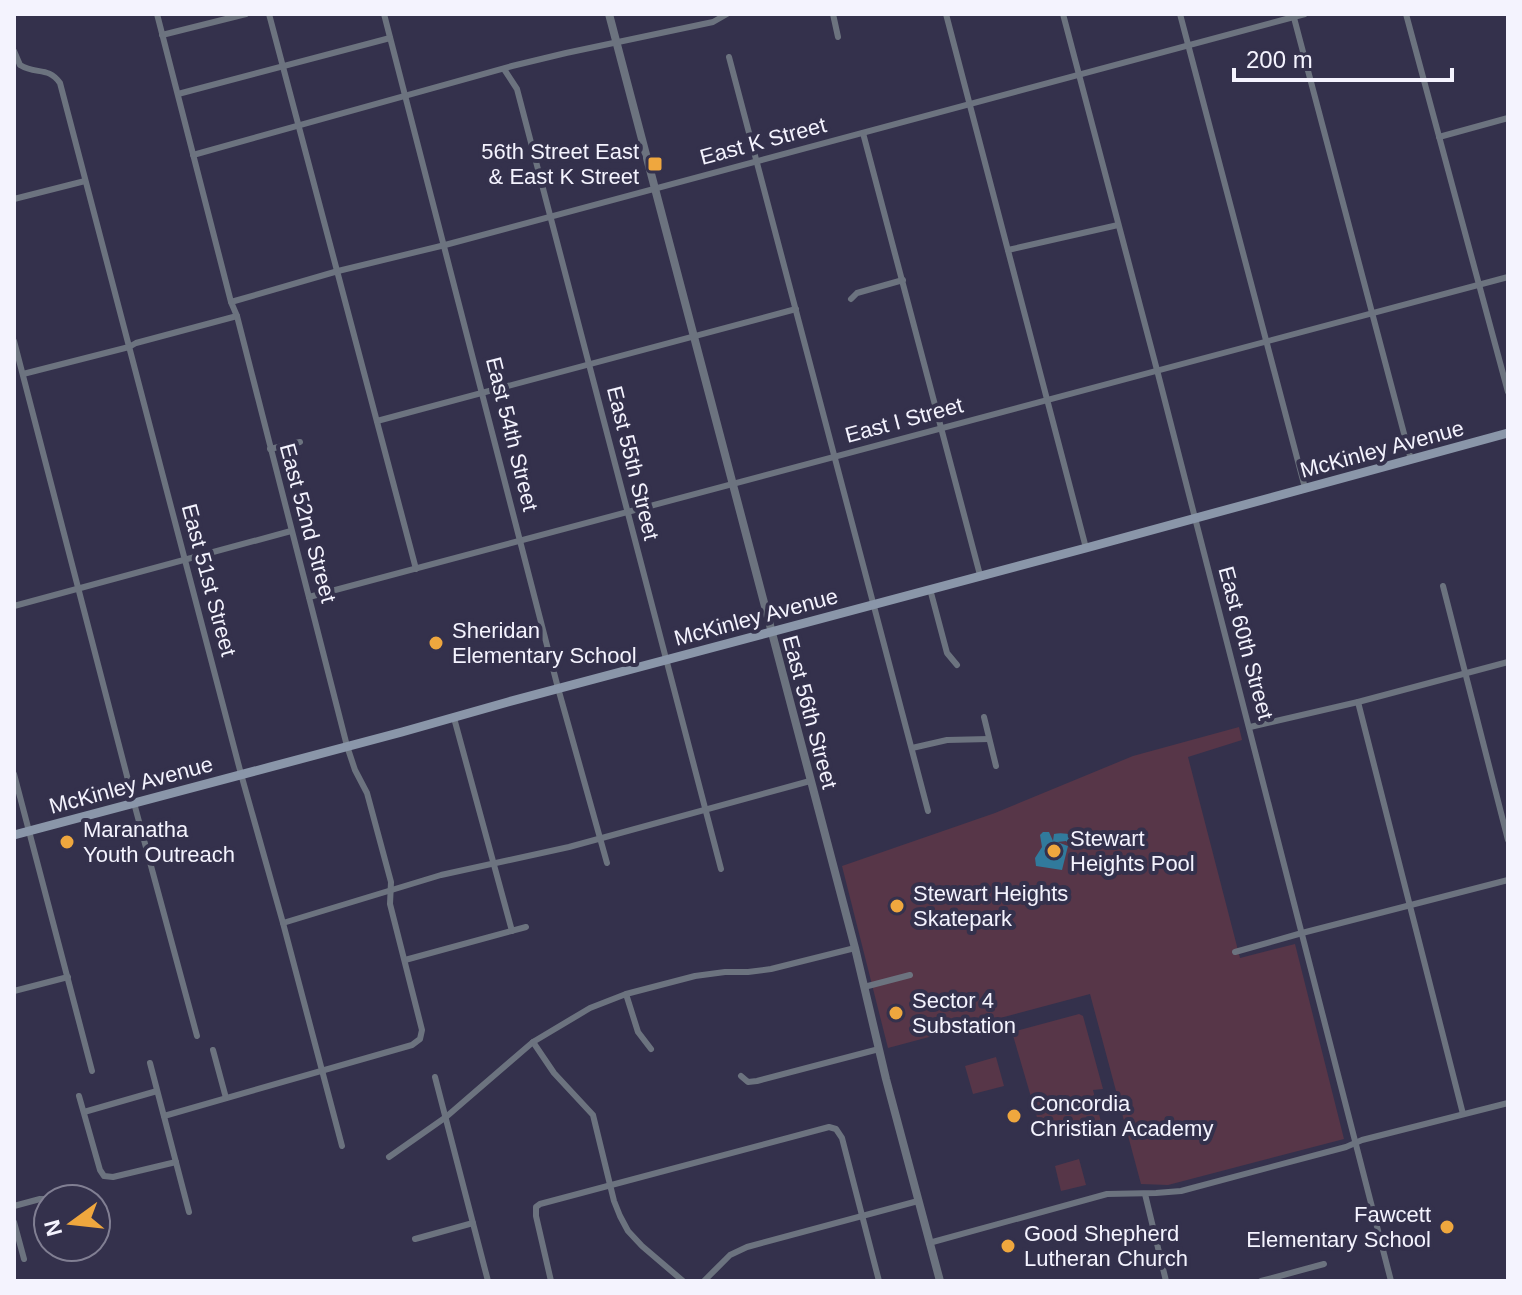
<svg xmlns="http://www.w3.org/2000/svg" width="1522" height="1295" viewBox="0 0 1522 1295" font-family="Arial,sans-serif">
<rect width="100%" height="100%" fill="#34314c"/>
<g fill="#573648">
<path d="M1239 727 1242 740 1188 757 1240 958 1295 944 1344 1139 1168 1185 1141 1184 1090 994 888 1048 842 866 995 813 1133 756Z"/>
<path d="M1079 1014 1083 1016 1103 1089 1093 1090 1101 1122 1043 1138 1012 1032Z"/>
<path d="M996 1057 1004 1086 973 1094 965 1066Z"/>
<path d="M1079 1159 1086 1185 1061 1191 1055 1166Z"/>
</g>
<path fill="#317a9c" d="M1043 832H1049L1053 841 1054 834C1063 832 1078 834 1078 845L1075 847H1071L1066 841 1057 842 1068 846 1062 870 1036 866 1035 858 1042 847 1040 835Z"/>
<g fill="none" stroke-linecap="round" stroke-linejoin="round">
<g stroke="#6c737f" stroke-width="6">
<path d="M157 14 231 302 237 316 347 746 355 770 367 793 391 882 390 904 422 1030 420 1039 412 1045 164 1116"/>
<path d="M269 14 416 569"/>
<path d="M384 14 558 688 607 863"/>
<path d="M833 14 838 37"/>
<path d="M946 14 1086 548"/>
<path d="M1063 14 1157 370 1391 1281"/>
<path d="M1180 14 1305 488"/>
<path d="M1293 14 1411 460"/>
<path d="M1406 14 1508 392"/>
<path d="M162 35 246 14"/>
<path d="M14 51 20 65C36 75 48 66 60 83L241 774 283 923 342 1146"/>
<path d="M729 57 928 811"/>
<path d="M504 69 517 89 721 869"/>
<path d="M178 94 390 38"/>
<path d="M863 133 980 575"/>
<path d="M1439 137 1508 118"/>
<path d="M193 155 512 66 566 53 713 22 727 14"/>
<path d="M14 199 85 181"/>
<path d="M1008 250 1118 225"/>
<path d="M851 299 857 293 903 280"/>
<path d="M231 302 338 271 445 245 1305 14"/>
<path d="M14 341 134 803 197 1036"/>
<path d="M23 374 129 347 136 343 237 316"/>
<path d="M377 421 796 309"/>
<path d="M270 449 300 442"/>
<path d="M1443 586 1508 840"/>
<path d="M930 589 947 653 957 665"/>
<path d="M309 597 1508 277"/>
<path d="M14 606 291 531"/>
<path d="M1358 702 1463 1114"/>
<path d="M984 717 996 766"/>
<path d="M454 718 512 931"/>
<path d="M1250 727 1358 702 1508 662"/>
<path d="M912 748 947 740 989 739"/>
<path d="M14 774 92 1071"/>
<path d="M283 923 441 875 569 847 810 781"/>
<path d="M1235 952 1302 933 1508 880"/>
<path d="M405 960 526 927"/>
<path d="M864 987 910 975"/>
<path d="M14 991 68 977"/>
<path d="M626 994 638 1032 651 1049"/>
<path d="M533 1042 554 1073 593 1115 614 1201 620 1216 628 1231 642 1246 683 1281"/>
<path d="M213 1050 226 1098"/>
<path d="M150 1063 189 1212"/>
<path d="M741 1076 748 1082 757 1081 879 1049"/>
<path d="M435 1077 488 1281"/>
<path d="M79 1096 100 1170 104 1176 113 1177 176 1162"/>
<path d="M84 1112 157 1091"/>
<path d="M389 1157 446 1117 533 1042 590 1008 626 994 695 976 725 972H748L771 969 855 948"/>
<path d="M1145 1194 1166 1281"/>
<path d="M14 1206 40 1199H48"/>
<path d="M14 1222 24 1259"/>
<path d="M415 1239 473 1223"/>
<path d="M929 1243 1107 1194 1156 1193 1181 1191 1346 1147 1362 1140 1508 1103"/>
<path d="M551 1281 536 1216V1207L540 1204 829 1127 836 1129 842 1138 879 1281"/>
<path d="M704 1281 730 1255 747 1247 918 1201"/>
<path d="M1261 1281 1324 1264"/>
</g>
<path stroke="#6c737f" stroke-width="8" d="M609 14 855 948 886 1079 940 1281"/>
<path stroke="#8a96a9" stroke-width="9" d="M14 835 402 732 508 702 1086 548 1508 433"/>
</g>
<g fill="#efa73e" stroke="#34314c" stroke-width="3">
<rect x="647" y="156" width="16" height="16" rx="4"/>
<circle cx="436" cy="643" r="8"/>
<circle cx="67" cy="842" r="8"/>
<circle cx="1054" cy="851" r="8"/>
<circle cx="897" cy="906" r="8"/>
<circle cx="896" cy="1013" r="8"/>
<circle cx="1014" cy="1116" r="8"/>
<circle cx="1447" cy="1227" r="8"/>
<circle cx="1008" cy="1246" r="8"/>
</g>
<g text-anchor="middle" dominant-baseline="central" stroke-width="8" stroke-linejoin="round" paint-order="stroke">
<g font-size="22" fill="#f4f3fe" stroke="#34314c">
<text transform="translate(763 141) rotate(-15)">East K Street</text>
<text transform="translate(904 420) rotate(-15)">East I Street</text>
<text transform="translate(512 434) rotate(76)">East 54th Street</text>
<text transform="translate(1382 449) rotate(-15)">McKinley Avenue</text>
<text transform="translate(633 463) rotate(76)">East 55th Street</text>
<text transform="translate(308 523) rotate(75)">East 52nd Street</text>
<text transform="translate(209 580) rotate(75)">East 51st Street</text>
<text transform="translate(756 617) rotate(-15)">McKinley Avenue</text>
<text transform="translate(1246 643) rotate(75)">East 60th Street</text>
<text transform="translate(810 712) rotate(75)">East 56th Street</text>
<text transform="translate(131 785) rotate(-15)">McKinley Avenue</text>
</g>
<g font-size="22" fill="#f4f3fe" stroke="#34314c" text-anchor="start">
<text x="639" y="151" text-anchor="end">56th Street East<tspan x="639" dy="25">&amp; East K Street</tspan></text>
<text x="452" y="630">Sheridan<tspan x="452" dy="25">Elementary School</tspan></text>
<text x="83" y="829">Maranatha<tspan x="83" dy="25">Youth Outreach</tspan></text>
<text x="1070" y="838">Stewart<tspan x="1070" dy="25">Heights Pool</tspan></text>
<text x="913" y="893">Stewart Heights<tspan x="913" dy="25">Skatepark</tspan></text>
<text x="912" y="1000">Sector 4<tspan x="912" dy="25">Substation</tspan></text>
<text x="1030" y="1103">Concordia<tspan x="1030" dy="25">Christian Academy</tspan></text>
<text x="1431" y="1214" text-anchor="end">Fawcett<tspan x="1431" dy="25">Elementary School</tspan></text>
<text x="1024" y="1233">Good Shepherd<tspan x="1024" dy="25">Lutheran Church</tspan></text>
</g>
</g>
<rect width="1522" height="1295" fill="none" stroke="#f4f3fe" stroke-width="32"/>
<g transform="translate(72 1223) rotate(255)"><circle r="38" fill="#34314c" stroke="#817f93" stroke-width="2"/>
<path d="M0-6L14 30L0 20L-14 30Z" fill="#efa73e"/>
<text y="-12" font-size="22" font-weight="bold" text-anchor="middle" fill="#f4f3fe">N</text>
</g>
<path d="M1234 68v12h218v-12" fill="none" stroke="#f4f3fe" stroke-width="4"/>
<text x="1246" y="68" font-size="24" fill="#f4f3fe" stroke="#34314c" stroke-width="6" paint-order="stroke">200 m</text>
</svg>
